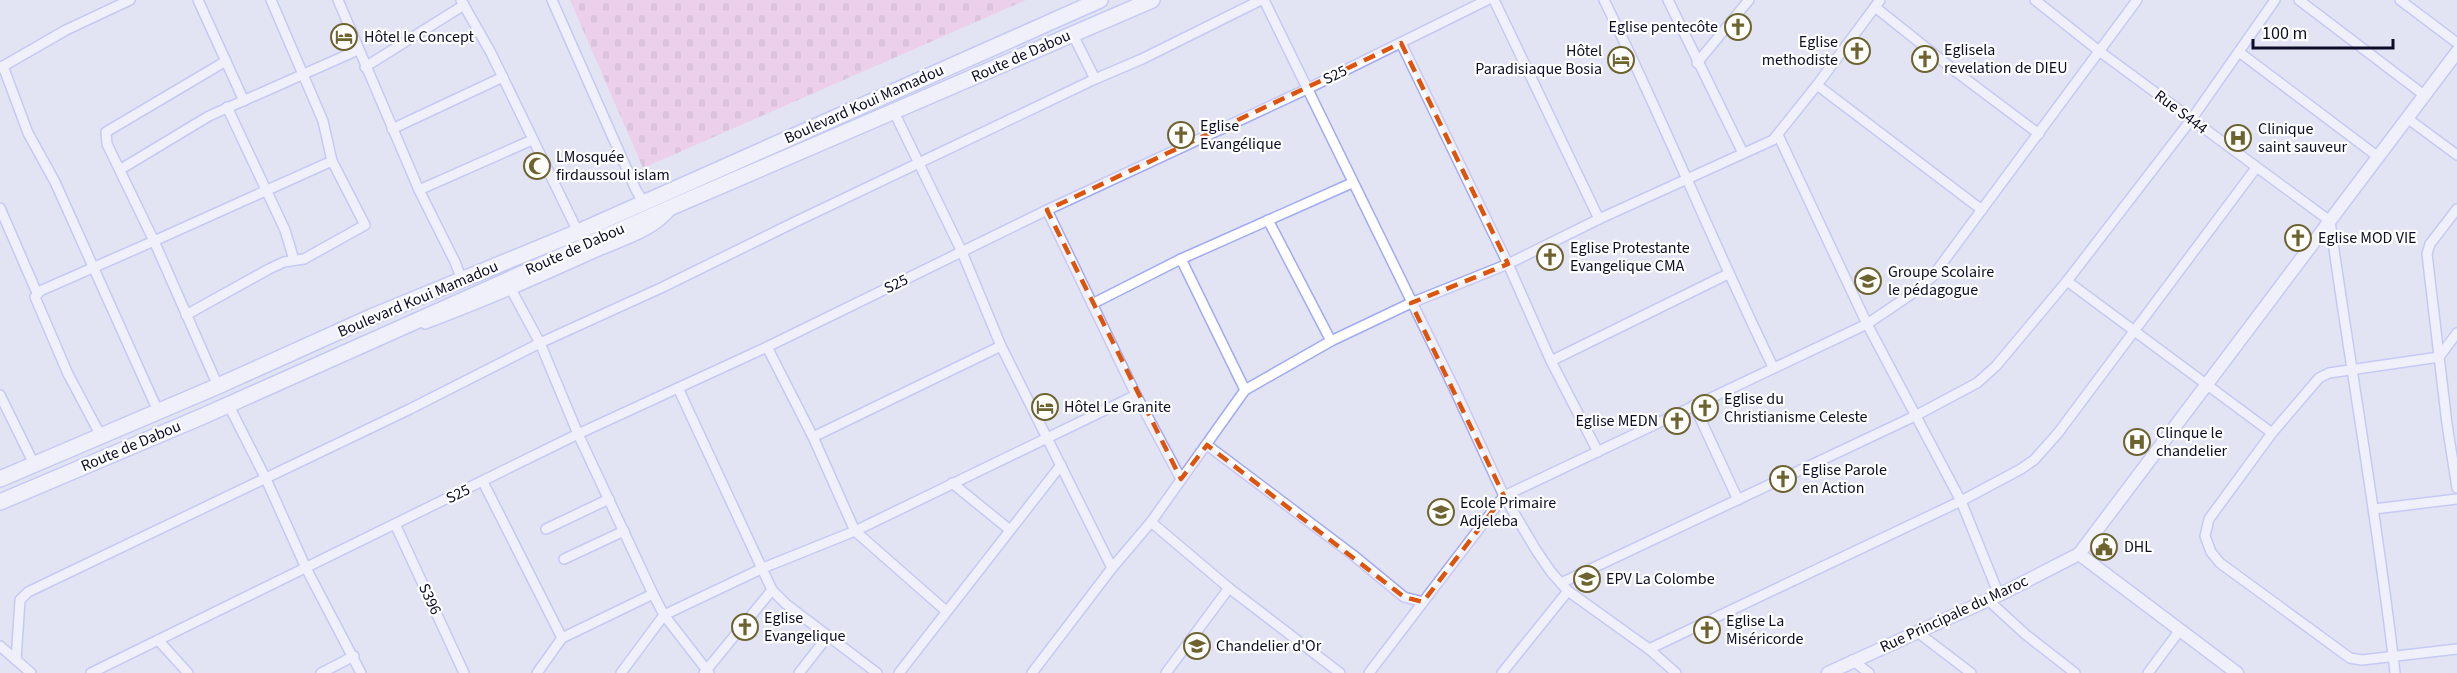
<svg xmlns="http://www.w3.org/2000/svg" width="2457" height="673" viewBox="0 0 2457 673" font-family="'Source Sans 3',sans-serif">
<defs>
<pattern id="cemetery-stones" width="16" height="16" patternUnits="userSpaceOnUse" patternTransform="scale(1.5)"><rect width="16" height="16" fill="#f6b7e1"/><path d="M2 7V4a2 2 0 0 1 4 0v3zM10 15v-3a2 2 0 0 1 4 0v3z" fill="#d29cc1"/></pattern>
</defs>
<rect width="100%" height="100%" fill="#e2e4f4"/>
<path fill="url(#cemetery-stones)" d="M570 0H1026L643 168Z"/>
<g fill="none" stroke-linecap="round" stroke-linejoin="round">
<defs>
<g id="minor">
<path d="M198 0 244 101"/>
<path d="M338 0 419 190 455 262 462 280"/>
<path d="M461 0 491 53 578 232"/>
<path d="M552 0 636 190 643 201"/>
<path d="M1264 0 1454 388 1504 496 1536 550 1551 572 1568 591 1649 649 1676 673"/>
<path d="M1494 0 1599 219"/>
<path d="M1604 0C1664 121 1714 246 1773 367"/>
<path d="M1668 0 1743 153"/>
<path d="M2035 0 2099 51 2330 221C2351 372 2378 522 2395 673"/>
<path d="M2299 0 2424 95"/>
<path d="M2400 0 2457 43"/>
<path d="M1875 7 1959 74 2039 134"/>
<path d="M1072 33 1095 79"/>
<path d="M1401 43 1508 264 1551 361 1598 452"/>
<path d="M2239 52 2377 156"/>
<path d="M226 61 106 132 107 144 154 241 332 161"/>
<path d="M1697 63 1749 0"/>
<path d="M3 66 28 133 55 182 158 411"/>
<path d="M365 67 464 5"/>
<path d="M0 68 66 30 130 0"/>
<path d="M1817 85 1982 210"/>
<path d="M227 107 285 230 294 260"/>
<path d="M894 112 962 252 1001 346 1112 568"/>
<path d="M2407 118 2457 155"/>
<path d="M392 129 503 77"/>
<path d="M1778 135 1867 324 1961 501 1999 595"/>
<path d="M121 169 209 116 358 50"/>
<path d="M419 190 532 140"/>
<path d="M0 208 37 293"/>
<path d="M2457 209 2430 244 2427 254 2447 424 2457 488"/>
<path d="M1047 210 1136 395 1181 479"/>
<path d="M1268 220 1331 341"/>
<path d="M1181 259 1245 390"/>
<path d="M2067 281 2272 433"/>
<path d="M512 291 540 343 578 434 653 594 664 615 709 673"/>
<path d="M1092 304 1181 259 1352 183"/>
<path d="M186 315 269 269 284 262 304 259 365 225 332 161 323 121 271 0"/>
<path d="M425 324C482 303 537 279 592 254 618 242 654 233 672 209"/>
<path d="M2457 333 2439 357 2329 373 2319 378 2272 433 2209 519 2205 536 2211 552 2220 563 2350 658 2362 660 2457 649"/>
<path d="M767 347 813 437 855 531 946 611"/>
<path d="M1551 361 1728 274"/>
<path d="M678 388 772 590 786 604 877 673"/>
<path d="M0 395 34 464"/>
<path d="M228 404 265 477 306 568 361 673"/>
<path d="M1694 405 1738 500"/>
<path d="M101 436 68 374 35 297 40 291 154 241 218 386"/>
<path d="M813 437 1001 346"/>
<path d="M1207 445 1353 555 1404 597 1423 602"/>
<path d="M483 482 562 638"/>
<path d="M952 483 1010 530"/>
<path d="M2374 509 2457 499"/>
<path d="M1151 522 1229 588 1340 673"/>
<path d="M395 524 464 673"/>
<path d="M546 529 609 499"/>
<path d="M564 559 624 531"/>
<path d="M1561 583 1915 416 1977 383 1996 366 2067 281 2191 120 2275 0"/>
<path d="M1988 600 2025 634 2075 673"/>
<path d="M1916 631 1971 673"/>
<path d="M158 640 188 673"/>
<path d="M0 646 31 673"/>
<path d="M1649 649 1961 501 2021 469 2034 460 2058 433 2256 168"/>
<path d="M16 660 20 600 28 592 410 409 540 343 663 287 795 222 1095 79 1142 59 1261 0"/>
<path d="M1852 660 1869 673"/>
<path d="M91 673 578 434 767 347 1047 210 1307 89 1487 0"/>
<path d="M321 673 354 656"/>
<path d="M537 673 562 638 653 594"/>
<path d="M621 673 664 615 763 568 855 531 1136 395"/>
<path d="M704 673 772 590"/>
<path d="M799 673 828 636"/>
<path d="M899 673 1061 465"/>
<path d="M1032 673 1112 568 1151 522 1245 390 1331 341 1411 303 1508 264 1599 219 1773 140 1817 85 1880 0"/>
<path d="M1166 673 1229 588"/>
<path d="M1369 673 1504 496 1867 324 1913 293 1932 277 2137 0"/>
<path d="M1502 673 1568 591"/>
<path d="M2148 673 2180 630"/>
</g>
<g id="tertiary">
<path d="M2079 554 2237 673"/>
<path d="M1828 673 1999 595 2079 554 2457 52"/>
</g>
<g id="primary">
<path d="M0 479 218 386 371 317 578 232 1100 0"/>
<path d="M0 502 201 417 674 206 1152 0"/>
</g>
</defs>
<use href="#minor" stroke="#a3aaf5" stroke-width="12"/>
<use href="#tertiary" stroke="#a3aaf5" stroke-width="15"/>
<use href="#primary" stroke="#a3aaf5" stroke-width="18"/>
<use href="#minor" stroke="#fff" stroke-width="9"/>
<use href="#tertiary" stroke="#fff" stroke-width="12"/>
<use href="#primary" stroke="#fff" stroke-width="15"/>
</g>
<path d="M0 0H2457V673H0ZM1401 43 1508 264 1411 303 1504 496 1423 602 1404 597 1207 445 1181 479 1047 210Z" fill="#e2e4f4" fill-opacity=".55" fill-rule="evenodd"/>
<path fill="none" stroke="#dd550d" stroke-width="4.5" stroke-dasharray="12 8" stroke-linejoin="round" d="M1401 43 1508 264 1411 303 1504 496 1423 602 1404 597 1207 445 1181 479 1047 210Z"/>
<defs>
<symbol id="church-ring" viewBox="-11 -11 22 22"><circle r="9.5" fill="#fff" stroke="#6c632f" stroke-width="1.5"/><path d="M-1.2-6h2.4v3.5h3.3v2.4h-3.3V6h-2.4V-.1h-3.3v-2.4h3.3Z" fill="#6c632f"/></symbol>
<symbol id="hotel-ring" viewBox="-11 -11 22 22"><circle r="9.5" fill="#fff" stroke="#6c632f" stroke-width="1.5"/><path d="M-6-4.5h1.5V1H6V5H4.5V3h-9V5H-6ZM-4 0a1.8 1.8 0 1 1 3.6 0ZM.5 0V-2.5h3Q6-2.5 6 0Z" fill="#6c632f"/></symbol>
<symbol id="hospital-ring" viewBox="-11 -11 22 22"><circle r="9.5" fill="#fff" stroke="#6c632f" stroke-width="1.5"/><path d="M-5-5h3v3.5h4V-5h3V5h-3V1.5h-4V5h-3Z" fill="#6c632f"/></symbol>
<symbol id="mosque-ring" viewBox="-11 -11 22 22"><circle r="9.5" fill="#fff" stroke="#6c632f" stroke-width="1.5"/><path d="M3.5-4.9A6 6 0 1 0 3.5 4.9A5 5 0 1 1 3.5-4.9Z" fill="#6c632f"/></symbol>
<symbol id="school-ring" viewBox="-11 -11 22 22"><circle r="9.5" fill="#fff" stroke="#6c632f" stroke-width="1.5"/><path d="M0-5L7-2L0 1L-7-2ZM-4 1L0 2.5L4 1V4Q0 6-4 4Z" fill="#6c632f"/></symbol>
<symbol id="civic-ring" viewBox="-11 -11 22 22"><circle r="9.5" fill="#fff" stroke="#6c632f" stroke-width="1.5"/><path d="M-.6-6.5H3V-4.5H.6V-3L4-1V1h2V6H-6V1h2V-1L-.6-3ZM-1.2 2.5V6h2.4V2.5Z" fill="#6c632f"/></symbol>
</defs>
<g fill-rule="evenodd">
<use href="#church-ring" x="1723" y="12" width="30" height="30"/>
<use href="#hotel-ring" x="329" y="22" width="30" height="30"/>
<use href="#church-ring" x="1842" y="36" width="30" height="30"/>
<use href="#church-ring" x="1910" y="44" width="30" height="30"/>
<use href="#hotel-ring" x="1606" y="45" width="30" height="30"/>
<use href="#church-ring" x="1166" y="120" width="30" height="30"/>
<use href="#hospital-ring" x="2223" y="123" width="30" height="30"/>
<use href="#mosque-ring" x="522" y="151" width="30" height="30"/>
<use href="#church-ring" x="2283" y="223" width="30" height="30"/>
<use href="#church-ring" x="1535" y="242" width="30" height="30"/>
<use href="#school-ring" x="1853" y="266" width="30" height="30"/>
<use href="#hotel-ring" x="1030" y="392" width="30" height="30"/>
<use href="#church-ring" x="1690" y="393" width="30" height="30"/>
<use href="#church-ring" x="1662" y="406" width="30" height="30"/>
<use href="#hospital-ring" x="2122" y="427" width="30" height="30"/>
<use href="#church-ring" x="1768" y="464" width="30" height="30"/>
<use href="#school-ring" x="1426" y="497" width="30" height="30"/>
<use href="#civic-ring" x="2089" y="532" width="30" height="30"/>
<use href="#school-ring" x="1572" y="564" width="30" height="30"/>
<use href="#church-ring" x="730" y="612" width="30" height="30"/>
<use href="#church-ring" x="1692" y="615" width="30" height="30"/>
<use href="#school-ring" x="1182" y="631" width="30" height="30"/>
</g>
<g text-anchor="middle" dominant-baseline="central" stroke-width="4.5" stroke-linejoin="round" paint-order="stroke">
<g font-size="16" fill="#0d0d28" stroke="#fff" text-anchor="start">
<text x="1718" y="27" text-anchor="end">Eglise pentecôte</text>
<text x="364" y="37">Hôtel le Concept</text>
<text x="1838" y="42" text-anchor="end">Eglise<tspan x="1838" dy="18">methodiste</tspan></text>
<text x="1944" y="50">Eglisela<tspan x="1944" dy="18">revelation de DIEU</tspan></text>
<text x="1602" y="51" text-anchor="end">Hôtel<tspan x="1602" dy="18">Paradisiaque Bosia</tspan></text>
<text x="1200" y="126">Eglise<tspan x="1200" dy="18">Evangélique</tspan></text>
<text x="2258" y="129">Clinique<tspan x="2258" dy="18">saint sauveur</tspan></text>
<text x="556" y="157">LMosquée<tspan x="556" dy="18">firdaussoul islam</tspan></text>
<text x="2318" y="238">Eglise MOD VIE</text>
<text x="1570" y="248">Eglise Protestante<tspan x="1570" dy="18">Evangelique CMA</tspan></text>
<text x="1888" y="272">Groupe Scolaire<tspan x="1888" dy="18">le pédagogue</tspan></text>
<text x="1724" y="399">Eglise du<tspan x="1724" dy="18">Christianisme Celeste</tspan></text>
<text x="1064" y="407">Hôtel Le Granite</text>
<text x="1658" y="421" text-anchor="end">Eglise MEDN</text>
<text x="2156" y="433">Clinque le<tspan x="2156" dy="18">chandelier</tspan></text>
<text x="1802" y="470">Eglise Parole<tspan x="1802" dy="18">en Action</tspan></text>
<text x="1460" y="503">Ecole Primaire<tspan x="1460" dy="18">Adjeleba</tspan></text>
<text x="2124" y="547">DHL</text>
<text x="1606" y="579">EPV La Colombe</text>
<text x="764" y="618">Eglise<tspan x="764" dy="18">Evangelique</tspan></text>
<text x="1726" y="621">Eglise La<tspan x="1726" dy="18">Miséricorde</tspan></text>
<text x="1216" y="646">Chandelier d'Or</text>
</g>
<g font-size="16" fill="#0d0d28" stroke="#fff">
<text transform="translate(1021 56) rotate(-24)">Route de Dabou</text>
<text transform="translate(1335 75) rotate(-26)">S25</text>
<text transform="translate(864 104) rotate(-24)">Boulevard Koui Mamadou</text>
<text transform="translate(2181 112) rotate(37)">Rue S444</text>
<text transform="translate(575 249) rotate(-24)">Route de Dabou</text>
<text transform="translate(896 284) rotate(-26)">S25</text>
<text transform="translate(418 299) rotate(-23)">Boulevard Koui Mamadou</text>
<text transform="translate(131 446) rotate(-23)">Route de Dabou</text>
<text transform="translate(458 494) rotate(-26)">S25</text>
<text transform="translate(430 599) rotate(65)">S396</text>
<text transform="translate(1954 614) rotate(-25)">Rue Principale du Maroc</text>
</g>
</g>
<path d="M2253 39v9h140v-9" fill="none" stroke="#0d0d28" stroke-width="3"/>
<text x="2262" y="39" font-size="18" fill="#0d0d28" stroke="#ffffff" stroke-width="4.5" paint-order="stroke">100 m</text>
</svg>
